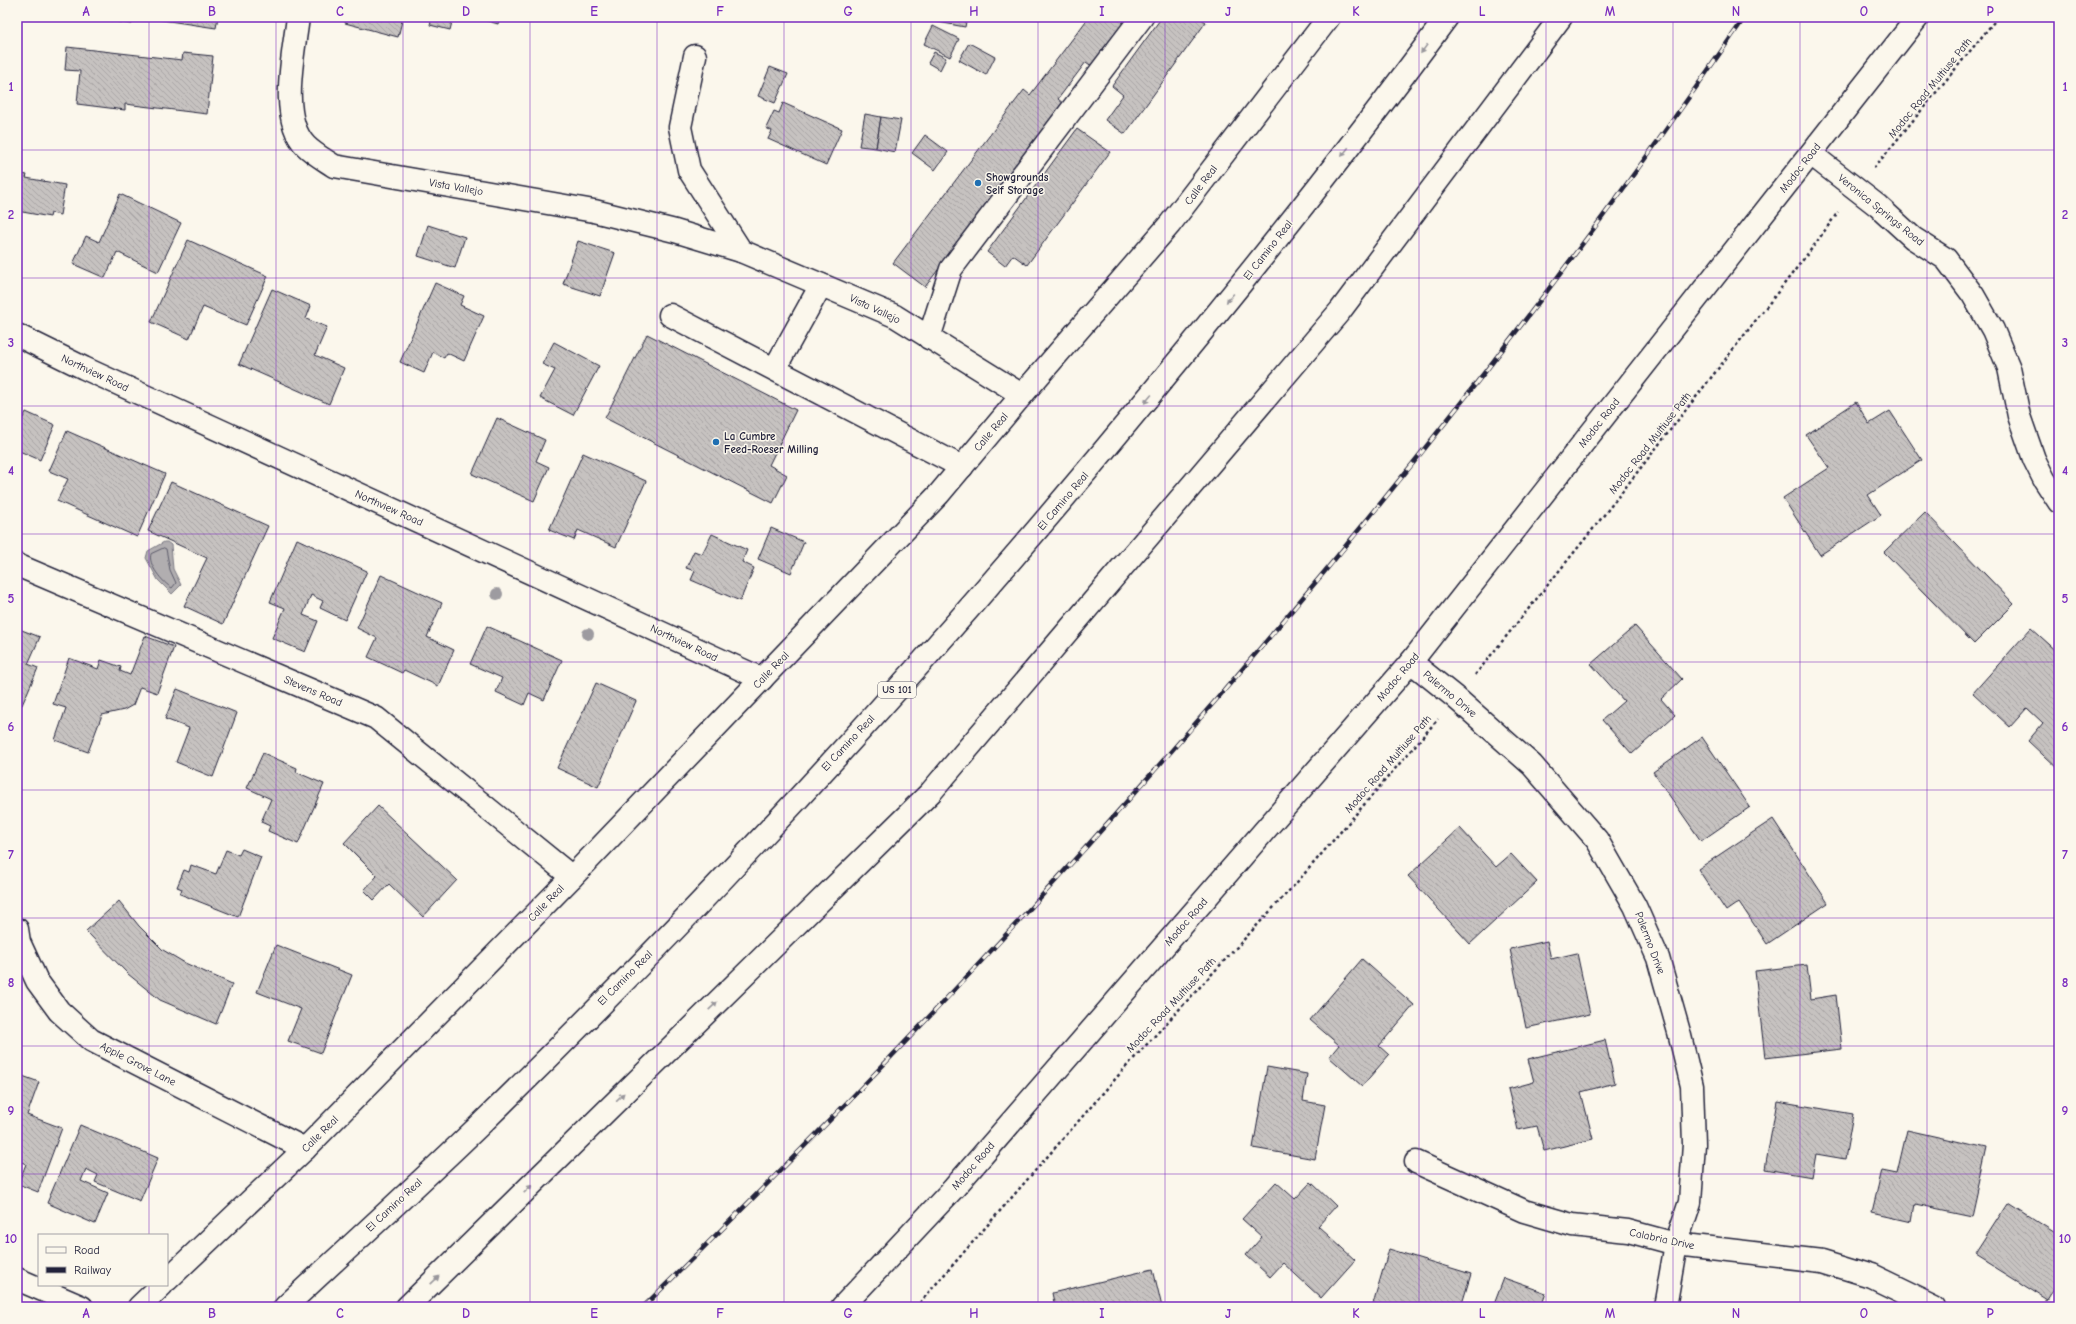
<svg xmlns="http://www.w3.org/2000/svg" width="2076" height="1324" viewBox="0 0 2076 1324" font-family="'Comic Neue',sans-serif">
<defs>
<pattern id="building-back-hatch" width="6" height="6" patternUnits="userSpaceOnUse"><rect width="6" height="6" fill="#c6c2c0"/><path d="M-1 5l2 2M0 0l6 6M5-1l2 2" fill="none" stroke="#aaa6a6"/></pattern>
</defs>
<rect width="100%" height="100%" fill="#fbf7ec"/>
<filter id="ink" filterUnits="userSpaceOnUse"><feTurbulence type="fractalNoise" baseFrequency=".025" numOctaves="2"/><feDisplacementMap in="SourceGraphic" scale="8" xChannelSelector="R" yChannelSelector="G"/><feConvolveMatrix kernelMatrix="1 2 1 2 8 2 1 2 1" color-interpolation-filters="sRGB"/></filter>
<g filter="url(#ink)">
<path fill="#b1aeb0" stroke="#787681" d="M164 542H167L171 545 173 569 181 585 172 594 158 580 146 558 148 551Z"/>
<g fill="none" stroke-linecap="round" stroke-linejoin="round">
<path stroke="#5b5a6a" stroke-width="1" d="M164 548 166 549 170 570 176 583 172 588C163 583 147 564 151 554Z"/>
</g>
<g fill="url(#building-back-hatch)" stroke="#22223b">
<path d="M88 17H133L132 24Z"/>
<path d="M142 17H218L216 28Z"/>
<path d="M346 17H403L398 37 345 23Z"/>
<path d="M432 17 453 18 450 30 430 25Z"/>
<path d="M474 17H500L498 24Z"/>
<path d="M928 17H967L965 27 927 20Z"/>
<path d="M1089 17H1131L1093 67 1086 62 1058 99 1064 104 925 287 893 263 1024 90 1030 95Z"/>
<path d="M1162 17H1199L1206 22 1125 134 1105 120 1123 95 1112 86Z"/>
<path d="M933 26 959 39 950 57 924 44Z"/>
<path d="M969 43 995 57 986 75 959 60Z"/>
<path d="M67 47 182 60 183 53 213 56 207 114 125 104V110L77 104 80 71 65 70Z"/>
<path d="M934 52 946 58 940 70 928 63Z"/>
<path d="M770 67 788 74 775 103 758 96Z"/>
<path d="M783 103 842 129 826 165 768 139 772 131 766 128 774 111 779 113Z"/>
<path d="M865 114 881 117 876 148 859 146Z"/>
<path d="M881 117 901 120 895 152 876 148Z"/>
<path d="M1077 129 1110 152 1027 265 1013 255 1005 266 987 252Z"/>
<path d="M925 135 948 152 935 170 912 153Z"/>
<path d="M17 173 27 175 26 178 65 185 60 215 51 213 50 217 17 211Z"/>
<path d="M120 194 181 223 158 272 117 252 105 278 73 264 86 236 99 242Z"/>
<path d="M428 225 465 237 455 268 418 256Z"/>
<path d="M188 240 268 276 246 325 203 307 189 339 151 322Z"/>
<path d="M578 241 615 253 600 296 563 284Z"/>
<path d="M435 283 464 296 460 305 484 316 464 361 447 353 444 358 433 352 424 373 400 362Z"/>
<path d="M272 289 311 306 306 319 327 327 315 355 344 368 329 404 239 364Z"/>
<path d="M647 334 796 410 769 465 787 475 773 503 605 418Z"/>
<path d="M554 342 599 366 573 415 540 398 555 370 542 364Z"/>
<path d="M1856 402 1869 424 1890 411 1922 460 1868 495 1881 515 1820 555 1783 498 1829 468 1806 435Z"/>
<path d="M26 412 55 425 40 460 17 450V416L23 418Z"/>
<path d="M497 418 545 440 536 461 549 467 534 501 472 474Z"/>
<path d="M67 431 165 474 137 537 57 501 68 479 49 471Z"/>
<path d="M583 453 646 481 616 547 578 530 574 540 549 530Z"/>
<path d="M171 482 268 526 223 624 184 606 207 558 148 531Z"/>
<path d="M1925 512 2014 604 1974 644 1884 552Z"/>
<path d="M771 528 804 542 791 573 758 559Z"/>
<path d="M712 534 747 550 742 562 754 568 740 601 691 580 695 571 686 568 694 551 702 554Z"/>
<path d="M297 539 367 571 345 620 320 608 323 601 311 595 303 615 318 621 305 652 272 638 285 608 270 602Z"/>
<path d="M381 575 442 603 427 637 454 650 438 686 404 670 402 673 368 657 377 638 357 628Z"/>
<path d="M487 626 562 660 544 700 529 693 524 705 496 692 502 678 470 664Z"/>
<path d="M1635 626 1682 679 1661 699 1675 715 1632 754 1602 720 1624 701 1591 664Z"/>
<path d="M2031 628 2059 653V770L2028 741 2043 723 2027 708 2010 727 1973 693Z"/>
<path d="M19 629 40 637 28 664 38 668 22 705 17 703V632Z"/>
<path d="M145 636 174 647 157 693 140 687 133 705 124 710 102 715 88 752 55 740 66 708 53 704 69 658 98 669 101 660 121 667 120 671 130 675Z"/>
<path d="M596 683 636 701 598 787 557 768Z"/>
<path d="M177 689 237 713 213 777 176 762 189 728 165 719Z"/>
<path d="M1702 737 1750 807 1701 841 1653 772Z"/>
<path d="M263 753 297 768 296 772 324 784 298 844 268 831 270 826 261 822 271 799 247 788Z"/>
<path d="M378 806 457 880 423 917 389 884 374 900 364 890 377 876 344 843Z"/>
<path d="M1773 819 1828 903 1767 944 1739 902 1726 911 1698 869Z"/>
<path d="M1460 828 1496 867 1511 854 1537 882 1470 944 1408 876Z"/>
<path d="M242 849 261 857 238 917 180 894 182 889 177 887 184 870 189 872 191 865 216 874 226 850 239 855Z"/>
<path d="M119 901 139 926 163 950 185 963 232 984 216 1024 160 1000 128 974 86 931Z"/>
<path d="M1547 941 1551 959 1577 953 1590 1014 1526 1028 1510 949Z"/>
<path d="M276 945 352 975 321 1053 288 1041 301 1009 257 992Z"/>
<path d="M1362 959 1414 1005 1379 1046 1389 1055 1362 1086 1329 1057 1339 1045 1310 1020Z"/>
<path d="M1807 965 1811 999 1836 995 1842 1049 1765 1058 1755 971Z"/>
<path d="M1605 1040 1615 1083 1581 1092 1593 1139 1544 1151 1537 1126 1518 1130 1508 1089 1534 1082 1528 1059Z"/>
<path d="M1267 1067 1307 1074 1303 1101 1325 1105 1315 1159 1253 1148Z"/>
<path d="M17 1074 39 1082 27 1115 62 1128 38 1192 18 1184 26 1164 17 1160Z"/>
<path d="M1777 1101 1853 1114 1845 1159 1816 1154 1812 1177 1765 1169Z"/>
<path d="M80 1125 158 1158 140 1201 95 1182 98 1175 86 1169 81 1181 108 1193 95 1224 47 1203Z"/>
<path d="M1907 1130 1987 1148 1972 1216 1915 1204 1912 1221 1872 1212 1882 1170 1897 1173Z"/>
<path d="M1276 1182 1295 1199 1311 1182 1336 1206 1318 1226 1355 1260 1321 1298 1283 1263 1270 1277 1246 1255 1262 1237 1242 1219Z"/>
<path d="M2009 1204 2059 1236V1282L2048 1300 1976 1255Z"/>
<path d="M1389 1249 1471 1274 1461 1307H1372Z"/>
<path d="M1153 1269 1162 1307H1055L1052 1293Z"/>
<path d="M1504 1278 1546 1293 1541 1307H1493Z"/>
</g>
<g fill="none" stroke-linecap="round" stroke-linejoin="round">
<defs>
<g id="minor">
<path d="M298 17C294 53 278 118 306 146 314 154 325 160 334 166L594 211 675 231 741 251"/>
<path d="M695 56 680 127 689 170 741 251 895 316 1022 395"/>
<path d="M1811 154 1878 206 1913 238 1946 259 1973 295 1993 330 2009 368 2019 416 2034 459 2044 479 2059 502"/>
<path d="M670 315 962 467"/>
<path d="M17 335 84 368 762 679"/>
<path d="M929 338 951 269 1142 17"/>
<path d="M775 368 821 285"/>
<path d="M17 565 376 718 572 877"/>
<path d="M1411 662 1456 698 1532 765 1597 840 1635 906 1658 958 1679 1032 1692 1086 1694 1144 1690 1202 1676 1244 1665 1307"/>
<path d="M17 929 19 942 37 981 59 1011 91 1040 305 1149"/>
<path d="M1416 1162 1524 1211 1572 1225 1628 1231 1676 1244 1822 1261 1871 1276 1935 1307"/>
<path d="M17 1279 82 1307"/>
<path d="M167 1280 305 1149 572 877 939 494 1022 395 1170 224 1329 17"/>
<path d="M139 1307 162 1285"/>
<path d="M842 1307 954 1188 1411 662 1918 17"/>
</g>
<g id="highway">
<path d="M285 1307C351 1245 418 1185 483 1122 718 893 941 649 1150 395 1252 272 1352 146 1447 17"/>
<path d="M407 1307 931 792 1340 311 1561 17"/>
</g>
</defs>
<use href="#minor" stroke="#22223b" stroke-width="25"/>
<use href="#highway" stroke="#22223b" stroke-width="25"/>
<g stroke="#22223b" stroke-width="2.5" stroke-dasharray="3 3" stroke-linecap="butt">
<path d="M1874 168 1998 17"/>
<path d="M1475 675 1593 529 1813 247 1838 212"/>
<path d="M916 1307 1124 1069 1299 880 1438 719"/>
</g>
<use href="#minor" stroke="#fbf7ec" stroke-width="22"/>
<use href="#highway" stroke="#fbf7ec" stroke-width="22"/>
<defs>
<path id="rail" d="M643 1307C1048 912 1424 484 1745 17"/>
</defs>
<use href="#rail" stroke="#22223b" stroke-width="4.5"/>
<use href="#rail" stroke="#fbf7ec" stroke-width="3" stroke-dasharray="9" stroke-linecap="butt"/>
</g>
<g fill="#9d9ba0">
<circle cx="497" cy="594" r="6"/>
<circle cx="588" cy="634" r="6"/>
</g>
<defs><path id="oneway-solid" d="M-6-.8H1V-3.2L6.5 0L1 3.2V.8H-6Z"/></defs>
<g fill="#99979c">
<use href="#oneway-solid" transform="translate(1424 49) rotate(126)"/>
<use href="#oneway-solid" transform="translate(1345 152) rotate(128)"/>
<use href="#oneway-solid" transform="translate(1230 298) rotate(130)"/>
<use href="#oneway-solid" transform="translate(1148 399) rotate(130)"/>
<use href="#oneway-solid" transform="translate(713 1006) rotate(-44)"/>
<use href="#oneway-solid" transform="translate(620 1097) rotate(-44)"/>
<use href="#oneway-solid" transform="translate(528 1189) rotate(-44)"/>
<use href="#oneway-solid" transform="translate(435 1280) rotate(-44)"/>
</g>
</g>
<path fill="none" stroke="#7b2cbf" stroke-width="1" stroke-opacity="0.55" d="M149 17V1235M276 17V1307M403 17V1307M530 17V1307M657 17V1307M784 17V1307M911 17V1307M1038 17V1307M1165 17V1307M1292 17V1307M1419 17V1307M1546 17V1307M1673 17V1307M1800 17V1307M1927 17V1307M17 150H2059M17 278H2059M17 406H2059M17 534H2059M17 662H2059M17 790H2059M17 918H2059M17 1046H2059M17 1174H2059M149 1285V1307"/>
<g fill="#1f6fb2" stroke="#fbf7ec" stroke-width="1.5">
<circle cx="978" cy="183" r="4"/>
<circle cx="716" cy="442" r="4"/>
</g>
<g text-anchor="middle" dominant-baseline="central" stroke-width="3" stroke-linejoin="round" paint-order="stroke">
<rect fill="#fbf7ec" stroke="#636270" stroke-width="1" x="878" y="682" width="38" height="16" rx="3"/>
<g font-size="10" font-weight="bold" fill="#22223b">
<text x="897" y="690">US 101</text>
</g>
<g font-size="11" fill="#22223b" stroke="#fbf7ec">
<text transform="translate(1930 88) rotate(-51)">Modoc Road Multiuse Path</text>
<text transform="translate(1800 168) rotate(-52)">Modoc Road</text>
<text transform="translate(1201 185) rotate(-53)">Calle Real</text>
<text transform="translate(456 187) rotate(10)">Vista Vallejo</text>
<text transform="translate(1881 210) rotate(39)">Veronica Springs Road</text>
<text transform="translate(1268 250) rotate(-52)">El Camino Real</text>
<text transform="translate(875 309) rotate(25)">Vista Vallejo</text>
<text transform="translate(95 373) rotate(25)">Northview Road</text>
<text transform="translate(1599 423) rotate(-52)">Modoc Road</text>
<text transform="translate(991 432) rotate(-50)">Calle Real</text>
<text transform="translate(1650 443) rotate(-52)">Modoc Road Multiuse Path</text>
<text transform="translate(1063 501) rotate(-50)">El Camino Real</text>
<text transform="translate(389 508) rotate(24)">Northview Road</text>
<text transform="translate(684 643) rotate(25)">Northview Road</text>
<text transform="translate(771 670) rotate(-46)">Calle Real</text>
<text transform="translate(1398 677) rotate(-50)">Modoc Road</text>
<text transform="translate(313 691) rotate(23)">Stevens Road</text>
<text transform="translate(1450 694) rotate(40)">Palermo Drive</text>
<text transform="translate(848 743) rotate(-47)">El Camino Real</text>
<text transform="translate(1388 764) rotate(-49)">Modoc Road Multiuse Path</text>
<text transform="translate(546 903) rotate(-46)">Calle Real</text>
<text transform="translate(1186 922) rotate(-49)">Modoc Road</text>
<text transform="translate(1650 943) rotate(69)">Palermo Drive</text>
<text transform="translate(625 978) rotate(-45)">El Camino Real</text>
<text transform="translate(1171 1005) rotate(-47)">Modoc Road Multiuse Path</text>
<text transform="translate(138 1064) rotate(27)">Apple Grove Lane</text>
<text transform="translate(320 1134) rotate(-45)">Calle Real</text>
<text transform="translate(973 1166) rotate(-49)">Modoc Road</text>
<text transform="translate(394 1205) rotate(-43)">El Camino Real</text>
<text transform="translate(1662 1239) rotate(12)">Calabria Drive</text>
</g>
<g font-size="11" font-weight="bold" fill="#22223b" stroke="#fbf7ec" text-anchor="start">
<text x="986" y="177">Showgrounds<tspan x="986" dy="13">Self Storage</tspan></text>
<text x="724" y="436">La Cumbre<tspan x="724" dy="13">Feed-Roeser Milling</tspan></text>
</g>
</g>
<rect width="2076" height="1324" fill="none" stroke="#fbf7ec" stroke-width="44"/>
<rect x="38" y="1234" width="130" height="52" fill="#fbf7ec" stroke="#a4a2a5"/>
<rect x="46" y="1247" width="20" height="6" fill="#fbf7ec" stroke="#a4a2a5"/>
<text x="74" y="1254" font-size="12" fill="#22223b">Road</text>
<rect x="46" y="1267" width="20" height="6" fill="#22223b" stroke="#a4a2a5"/>
<text x="74" y="1274" font-size="12" fill="#22223b">Railway</text>
<rect x="22" y="22" width="2032" height="1280" fill="none" stroke="#7b2cbf" stroke-width="1.5"/>
<g font-size="13" text-anchor="middle" font-weight="bold" fill="#7b2cbf">
<text x="86" y="16">A</text>
<text x="212" y="16">B</text>
<text x="340" y="16">C</text>
<text x="466" y="16">D</text>
<text x="594" y="16">E</text>
<text x="720" y="16">F</text>
<text x="848" y="16">G</text>
<text x="974" y="16">H</text>
<text x="1102" y="16">I</text>
<text x="1228" y="16">J</text>
<text x="1356" y="16">K</text>
<text x="1482" y="16">L</text>
<text x="1610" y="16">M</text>
<text x="1736" y="16">N</text>
<text x="1864" y="16">O</text>
<text x="1990" y="16">P</text>
<text x="11" y="91">1</text>
<text x="2065" y="91">1</text>
<text x="11" y="219">2</text>
<text x="2065" y="219">2</text>
<text x="11" y="347">3</text>
<text x="2065" y="347">3</text>
<text x="11" y="475">4</text>
<text x="2065" y="475">4</text>
<text x="11" y="603">5</text>
<text x="2065" y="603">5</text>
<text x="11" y="731">6</text>
<text x="2065" y="731">6</text>
<text x="11" y="859">7</text>
<text x="2065" y="859">7</text>
<text x="11" y="987">8</text>
<text x="2065" y="987">8</text>
<text x="11" y="1115">9</text>
<text x="2065" y="1115">9</text>
<text x="11" y="1243">10</text>
<text x="2065" y="1243">10</text>
<text x="86" y="1318">A</text>
<text x="212" y="1318">B</text>
<text x="340" y="1318">C</text>
<text x="466" y="1318">D</text>
<text x="594" y="1318">E</text>
<text x="720" y="1318">F</text>
<text x="848" y="1318">G</text>
<text x="974" y="1318">H</text>
<text x="1102" y="1318">I</text>
<text x="1228" y="1318">J</text>
<text x="1356" y="1318">K</text>
<text x="1482" y="1318">L</text>
<text x="1610" y="1318">M</text>
<text x="1736" y="1318">N</text>
<text x="1864" y="1318">O</text>
<text x="1990" y="1318">P</text>
</g>
</svg>
